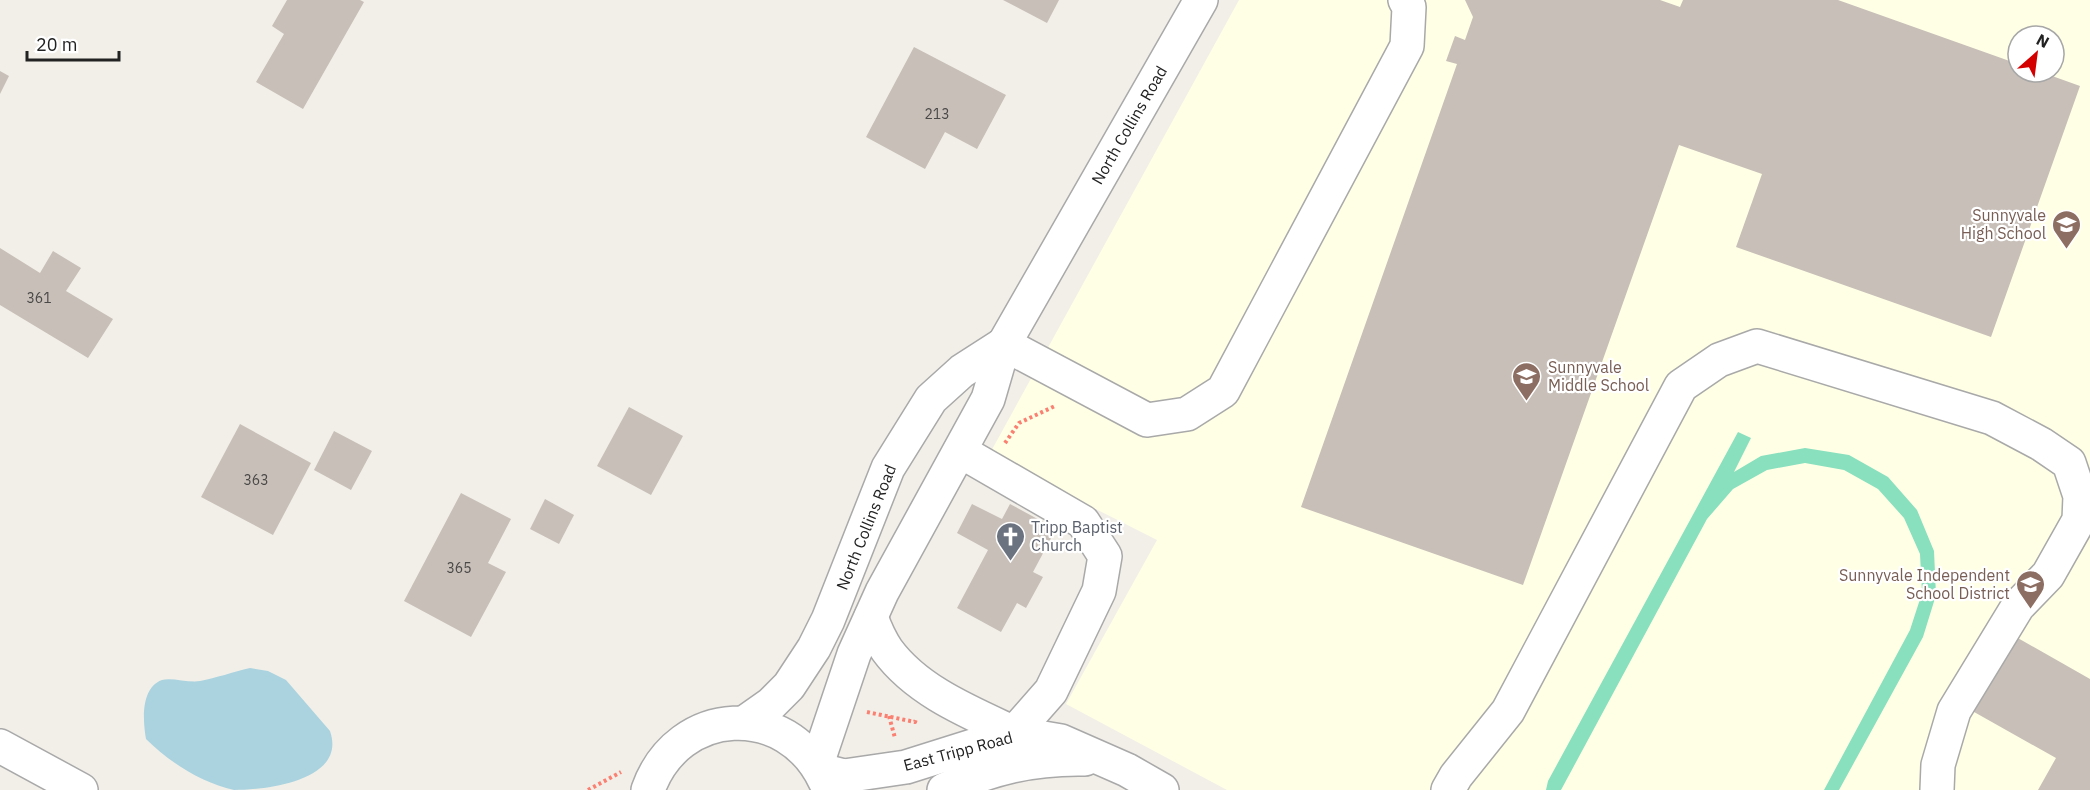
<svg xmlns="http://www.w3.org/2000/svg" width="2090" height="790" viewBox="0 0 2090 790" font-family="'IBM Plex Sans',sans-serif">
<rect width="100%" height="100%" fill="#f2efe9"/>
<path fill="#ffffe5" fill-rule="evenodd" d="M1239 0H2090V790H1227L1066 704 1157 540 989 455ZM2018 36H2054V72H2018Z"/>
<path fill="#88e0be" d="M1738 432 1751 438 1734 472 1761 456 1805 448 1849 455 1888 477 1917 510 1934 551 1936 595 1923 637 1839 790H1824L1910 630 1922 593 1920 554 1904 518 1878 489 1844 470 1805 463 1767 470 1733 489 1707 519 1561 790H1546L1548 781Z"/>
<path fill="#aad3df" d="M250 668 268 671 286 680 330 731C347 780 268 790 234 790 202 783 169 762 146 739 143 722 140 688 162 680 171 677 189 683 200 681 216 678 233 672 250 668Z"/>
<g fill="#c7bfb8">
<path d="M287 0H360L364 2 303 109 256 82 284 34 272 26Z"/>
<path d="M1003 0H1059L1047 23Z"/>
<path d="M1465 0H1660L1680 7 1683 0H1838L2018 64V72H2041L2080 86 1991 337 1736 247 1762 174 1679 145 1523 585 1301 507 1457 64 1446 61 1455 36 1465 40 1473 17Z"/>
<path d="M914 47 1006 95 977 149 945 132 925 169 866 137Z"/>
<path d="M0 71 9 76 0 94Z"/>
<path d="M0 248 40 273 53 251 81 268 66 291 113 319 88 358 0 305Z"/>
<path d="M629 407 683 436 651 495 597 466Z"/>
<path d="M240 424 311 463 273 535 201 497Z"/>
<path d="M334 431 372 451 351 490 314 470Z"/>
<path d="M461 493 511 519 488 563 506 572 471 637 404 601Z"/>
<path d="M545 499 574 515 559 544 530 529Z"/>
<path d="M972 504 1002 519 1010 504 1056 529 1033 572 1043 577 1026 608 1017 603 1001 632 957 608 988 550 957 533Z"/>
<path d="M2009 633 2090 679V790H2038L2056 758 1967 708Z"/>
</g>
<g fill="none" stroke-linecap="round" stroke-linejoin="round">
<defs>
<g id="minor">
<path d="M1004 344 1147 420 1187 414 1223 391 1407 46 1409 7 1405 0"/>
<path d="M871 617C875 628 880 640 887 650 917 691 969 712 1014 733L1051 691 1099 591 1105 556 1083 522 960 451"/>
<path d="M744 723 771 704 789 686 814 648 828 620 888 468 931 399 962 371 1004 344"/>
<path d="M0 746 81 790"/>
<path d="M817 764 854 654 882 592 988 399 1004 344 1201 0"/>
<path d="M820 770 844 776 906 767 1014 733 1061 741 1127 770 1162 790"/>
<path d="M648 790C678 705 787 700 825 781"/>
<path d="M944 790C991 768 1033 758 1085 759"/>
<path d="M1448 790 1456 776 1508 711 1681 386 1719 360 1757 346 1992 418 2041 444 2069 463 2080 496 2079 520 2048 575 2018 606 1954 711 1938 765 1937 790"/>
</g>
</defs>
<use href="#minor" stroke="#a9a9a9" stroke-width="36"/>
<g stroke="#fa8072" stroke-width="4" stroke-dasharray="3 3" stroke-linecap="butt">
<path d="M1005 443 1019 423 1055 406"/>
<path d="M867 712 915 722 916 719"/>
<path d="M889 716 895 738"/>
<path d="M588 790 621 772"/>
</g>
<use href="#minor" stroke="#fff" stroke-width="33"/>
</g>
<defs>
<symbol id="school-pin" viewBox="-11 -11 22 30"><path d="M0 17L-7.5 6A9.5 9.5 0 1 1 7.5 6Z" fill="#8d6e63" stroke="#fff"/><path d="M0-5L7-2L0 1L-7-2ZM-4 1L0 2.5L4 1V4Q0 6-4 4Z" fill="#fff"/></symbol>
<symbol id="church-pin" viewBox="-11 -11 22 30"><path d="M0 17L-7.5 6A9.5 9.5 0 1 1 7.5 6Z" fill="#6b7280" stroke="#fff"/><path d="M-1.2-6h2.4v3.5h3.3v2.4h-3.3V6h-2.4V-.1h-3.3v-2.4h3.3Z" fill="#fff"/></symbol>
</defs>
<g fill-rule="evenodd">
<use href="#school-pin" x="2050" y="208" width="33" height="45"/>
<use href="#school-pin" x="1510" y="360" width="33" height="45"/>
<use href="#church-pin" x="994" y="520" width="33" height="45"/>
<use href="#school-pin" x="2014" y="568" width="33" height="45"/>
</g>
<g text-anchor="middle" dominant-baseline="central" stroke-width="4.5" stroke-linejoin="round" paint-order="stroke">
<g font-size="14" fill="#4b4948">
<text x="937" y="114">213</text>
<text x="39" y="298">361</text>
<text x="256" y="480">363</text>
<text x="459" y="568">365</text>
</g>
<g font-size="16" fill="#222" stroke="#fff">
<text transform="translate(1129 125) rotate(-60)">North Collins Road</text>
<text transform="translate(866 527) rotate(-68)">North Collins Road</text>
<text transform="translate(958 751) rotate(-15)">East Tripp Road</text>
</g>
<g font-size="16" fill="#785e54" stroke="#fff" text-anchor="end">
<text x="2046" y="215">Sunnyvale<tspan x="2046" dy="18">High School</tspan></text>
<text x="1548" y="367" text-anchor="start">Sunnyvale<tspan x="1548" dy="18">Middle School</tspan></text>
<text x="2010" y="575">Sunnyvale Independent<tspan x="2010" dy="18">School District</tspan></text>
</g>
<g font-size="16" fill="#5b616d" stroke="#fff" text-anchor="start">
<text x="1031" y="527">Tripp Baptist<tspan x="1031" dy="18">Church</tspan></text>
</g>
</g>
<g transform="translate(2036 54) rotate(28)"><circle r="28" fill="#ffffff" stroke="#a7a7a7" stroke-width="1.5"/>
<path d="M0-4.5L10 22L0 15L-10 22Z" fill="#d40000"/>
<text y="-9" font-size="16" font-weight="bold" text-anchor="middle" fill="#222222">N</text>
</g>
<path d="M27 51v9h92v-9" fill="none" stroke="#222222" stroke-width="3"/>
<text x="36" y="51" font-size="18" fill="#222222" stroke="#ffffff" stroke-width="4.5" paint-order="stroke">20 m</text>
</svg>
